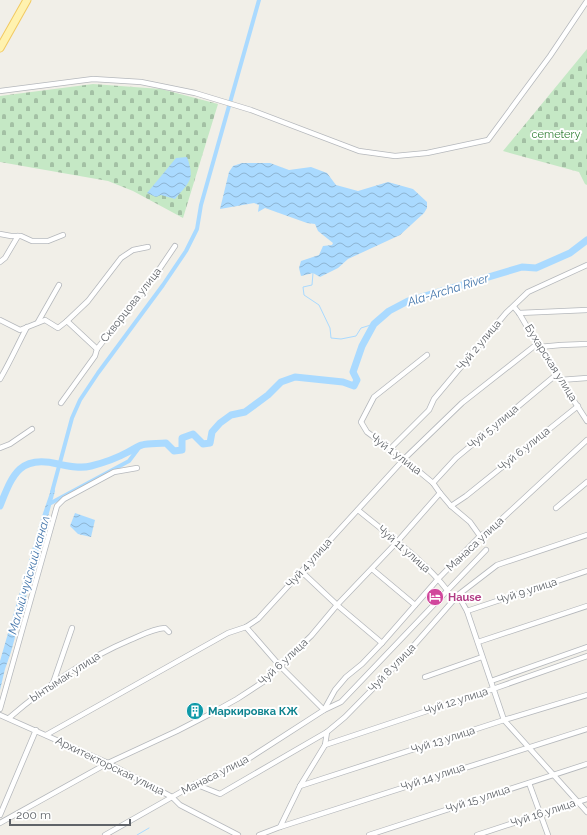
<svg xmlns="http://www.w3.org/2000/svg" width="587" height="835" viewBox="0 0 587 835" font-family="Raleway,sans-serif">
<defs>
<pattern id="cemetery-stones" width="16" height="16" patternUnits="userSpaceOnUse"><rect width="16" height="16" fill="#c5e8c5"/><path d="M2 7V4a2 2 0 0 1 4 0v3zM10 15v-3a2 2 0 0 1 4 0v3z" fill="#a3c0a4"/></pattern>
<pattern id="water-waves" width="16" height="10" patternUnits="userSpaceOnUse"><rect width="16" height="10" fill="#aadaff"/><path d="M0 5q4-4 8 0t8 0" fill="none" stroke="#8eb4d2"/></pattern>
</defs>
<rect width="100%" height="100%" fill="#f1efe8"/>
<g fill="url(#cemetery-stones)">
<path d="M587 49V185L585 184 579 172 503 151Z"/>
<path d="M93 84 161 89 218 104 183 218 133 191 108 181 0 162V96Z"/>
</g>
<g fill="url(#water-waves)">
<path d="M187 157C195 180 190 181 175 199L161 195 156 197 147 193 176 158Z"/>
<path d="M242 163H270L289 170 311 167 327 173 336 185 358 191 388 182 413 189 427 202V208L424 213 400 235 348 259 338 268 320 277 313 273 301 276 299 268 301 261 319 255 323 246 332 245 333 243 318 231 315 224 307 223 265 208 258 212 259 205 254 203 220 209 229 172 233 166Z"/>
<path d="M52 487H54L55 491 11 652 5 669 0 690V661L41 519Z"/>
<path d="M75 513 95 520 91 537 78 534 70 526Z"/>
</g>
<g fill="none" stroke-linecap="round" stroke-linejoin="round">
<g stroke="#aadaff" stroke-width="1">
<path d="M313 273 312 285 303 287 304 295 319 305 330 328 331 338 341 339 356 336 361 328 374 324"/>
<path d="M137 835 149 828"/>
</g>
<g stroke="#aadaff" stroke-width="4">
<path d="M52 492 72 418 80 400 98 373 163 285 186 251 197 229 201 205 259 0"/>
<path d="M49 504 129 461 141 445"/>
</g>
<path stroke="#aadaff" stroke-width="7" d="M0 506C12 476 19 454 58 464 68 466 80 469 91 466 103 463 117 458 128 452 133 450 137 446 142 445 149 443 158 444 166 443L174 451 182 450V438L193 434 203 444 210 443 212 432 220 423 231 415 245 412 268 395 281 382 295 377 343 382 354 386 357 380 353 372 362 346 374 324 389 311 408 301 522 267 536 268 570 253 587 240"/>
<defs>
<g id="street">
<path d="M0 91 93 79 141 82 195 93 251 110 359 151 395 156 427 153 488 140 550 56 587 1"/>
<path d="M0 234 11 236H21L32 241H48L63 235"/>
<path d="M0 262 5 258 18 236"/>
<path d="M514 307 519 313 539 347 587 421"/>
<path d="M519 313 587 310"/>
<path d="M0 320 20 330 45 320 58 328 67 321 97 349"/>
<path d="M67 321 88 301 121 258 133 250 148 247"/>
<path d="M38 322 59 285"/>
<path d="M539 347 561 345 587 344"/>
<path d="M427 355 374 397 361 422 367 432 404 459 433 483 440 493 451 506 470 522 480 536"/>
<path d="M0 379C10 362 18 344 27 327"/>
<path d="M560 380 587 378"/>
<path d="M61 403 95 356 97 349 156 274 175 246"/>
<path d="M0 448 10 444 32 429"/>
<path d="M390 449 429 410 434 399 506 313 528 292 587 265"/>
<path d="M433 483 456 458 557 374"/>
<path d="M451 506 466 496 578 406"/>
<path d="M556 508 587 482"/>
<path d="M358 510C388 535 423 559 447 590"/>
<path d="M372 569 415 605"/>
<path d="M302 572 337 605 382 643"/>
<path d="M458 595 467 611 504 720 587 812"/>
<path d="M467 611 587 571"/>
<path d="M246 627 280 666 324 710 335 690 346 677 362 664 382 643 438 579 480 536 491 529 587 440"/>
<path d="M478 642 587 606"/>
<path d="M425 677 482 657"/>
<path d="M491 681 587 647"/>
<path d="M53 683 72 628"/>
<path d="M0 709 57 506 64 499 114 472 137 468"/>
<path d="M0 715 108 763 172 797 180 805 238 835"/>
<path d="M9 718C46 686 85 659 130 640 142 635 152 629 165 628L169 632"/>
<path d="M46 735 228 633 246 627 258 619 404 459 462 403 537 344"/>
<path d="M325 745 493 689 587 656"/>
<path d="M529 783 548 835"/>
<path d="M195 784 220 794 327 732 345 717 402 659 458 595 497 565 587 535"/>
<path d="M300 786 504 720 587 695"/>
<path d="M0 815 36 730"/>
<path d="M0 823 108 763 177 731 210 714 237 699 263 682 311 636 337 605 397 542 440 493"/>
<path d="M280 827 587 729"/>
<path d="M105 835 195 784 248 759 324 710 341 702 486 550"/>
<path d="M259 835 280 827 300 786 325 745 327 732"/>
<path d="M369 835 587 764"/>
<path d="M477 835 587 799"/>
</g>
<path id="primary" d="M0 48 27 0"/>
</defs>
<use href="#street" stroke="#b5b8bc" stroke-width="6"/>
<use href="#primary" stroke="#f2c960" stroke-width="9"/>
<use href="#street" stroke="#fff" stroke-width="4.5"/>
<use href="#primary" stroke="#fff2af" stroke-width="7"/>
</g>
<defs>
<symbol id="hotel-disc" viewBox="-11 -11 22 22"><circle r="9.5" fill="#d1479c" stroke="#fff"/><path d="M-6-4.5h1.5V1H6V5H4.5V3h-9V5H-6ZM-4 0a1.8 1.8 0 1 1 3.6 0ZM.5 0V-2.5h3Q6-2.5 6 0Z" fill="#fff"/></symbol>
<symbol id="building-disc" viewBox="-11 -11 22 22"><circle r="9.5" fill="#0f9aa8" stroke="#fff"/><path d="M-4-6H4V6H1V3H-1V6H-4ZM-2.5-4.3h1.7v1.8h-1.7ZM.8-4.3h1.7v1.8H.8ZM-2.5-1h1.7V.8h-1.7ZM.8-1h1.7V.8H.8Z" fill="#fff"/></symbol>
</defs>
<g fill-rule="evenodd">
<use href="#hotel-disc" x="425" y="587" width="20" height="20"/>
<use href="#building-disc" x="185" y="701" width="20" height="20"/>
</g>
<g text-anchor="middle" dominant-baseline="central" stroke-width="4" stroke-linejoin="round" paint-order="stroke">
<g font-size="11" fill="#348238" stroke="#fff">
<text x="556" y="134">cemetery</text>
</g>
<g font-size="11" fill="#5f6368" stroke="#fff">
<text transform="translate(131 305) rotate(-52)">Скворцова улица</text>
<text transform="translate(479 345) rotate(-50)">Чуй 2 улица</text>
<text transform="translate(551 363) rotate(58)">Бухарская улица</text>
<text transform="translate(493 427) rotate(-40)">Чуй 5 улица</text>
<text transform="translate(524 449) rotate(-39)">Чуй 6 улица</text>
<text transform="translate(396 454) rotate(37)">Чуй 1 улица</text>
<text transform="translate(475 544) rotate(-43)">Манаса улица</text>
<text transform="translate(404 549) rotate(41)">Чуй 11 улица</text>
<text transform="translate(309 563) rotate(-48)">Чуй 4 улица</text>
<text transform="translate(527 591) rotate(-18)">Чуй 9 улица</text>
<text transform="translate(283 662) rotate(-43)">Чуй 6 улица</text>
<text transform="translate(392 668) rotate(-46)">Чуй 8 улица</text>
<text transform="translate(65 677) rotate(-33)">Ынтымак улица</text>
<text transform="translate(456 701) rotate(-18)">Чуй 12 улица</text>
<text transform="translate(443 740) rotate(-18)">Чуй 13 улица</text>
<text transform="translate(110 766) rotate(26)">Архитекторская улица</text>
<text transform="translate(215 775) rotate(-27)">Манаса улица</text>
<text transform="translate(433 777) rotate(-18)">Чуй 14 улица</text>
<text transform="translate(478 799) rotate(-18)">Чуй 15 улица</text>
<text transform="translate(543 813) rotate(-18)">Чуй 16 улица</text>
</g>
<g font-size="11" font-weight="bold" fill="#b23c85" stroke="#fff" text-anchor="start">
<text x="448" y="597">Hause</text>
</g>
<g font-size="11" font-weight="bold" fill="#0d838f" stroke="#fff" text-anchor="start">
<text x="208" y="711">Маркировка КЖ</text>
</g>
<g font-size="12" font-style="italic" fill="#4174aa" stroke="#fff">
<text transform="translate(448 290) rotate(-17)">Ala-Archa River</text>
<text transform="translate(29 575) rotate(-74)">Малый чуйский канал</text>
</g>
</g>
<path d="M10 819v6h120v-6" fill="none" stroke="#5f6368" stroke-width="2"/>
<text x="16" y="819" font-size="12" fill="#5f6368" stroke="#ffffff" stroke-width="3" paint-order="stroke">200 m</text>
</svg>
